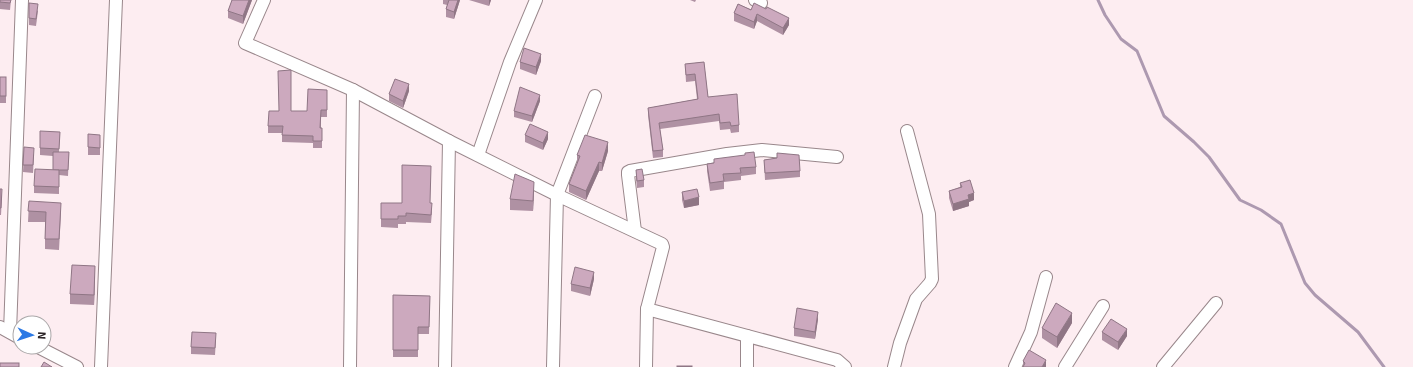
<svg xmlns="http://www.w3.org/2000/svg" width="1413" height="367" viewBox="0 0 1413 367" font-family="Signika,sans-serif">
<rect width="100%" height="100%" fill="#fdedf1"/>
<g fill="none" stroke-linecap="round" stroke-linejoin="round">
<path stroke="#ad99b0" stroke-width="3" d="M1098 0 1105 15 1121 39 1137 51 1164 116 1194 142 1209 157 1240 200 1261 210 1281 224 1305 283 1315 295 1358 332 1384 367"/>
<defs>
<g id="minor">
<path d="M264 0 245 43 353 90 449 141 557 195 662 244 663 247 647 309 837 360 845 367"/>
<path d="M755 0 761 3"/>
<path d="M478 155 510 62 536 0"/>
<path d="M635 231 628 175V172L630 171 727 154 762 150 837 157"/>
<path d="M0 327 20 338"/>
<path d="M10 332 22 0"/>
<path d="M38 347 77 367"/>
<path d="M101 367 116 0"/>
<path d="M350 367 353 90"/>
<path d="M445 367 449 141"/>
<path d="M553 367 557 195 595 96"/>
<path d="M646 367 647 309"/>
<path d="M747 367V336"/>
<path d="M894 367 900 343 916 299 930 283 932 279 929 214 907 131"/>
<path d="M1015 367 1031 332 1046 277"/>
<path d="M1065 367 1103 306"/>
<path d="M1163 367 1216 303"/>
</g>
</defs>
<use href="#minor" stroke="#99878b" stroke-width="14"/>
<use href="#minor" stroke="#fff" stroke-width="12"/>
</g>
<g fill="#af91a3">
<path d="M0 0H11L10 10 0 9Z"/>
<path d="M232 0H252L243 24 228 18V11Z"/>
<path d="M443 0H460L454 19 446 17V9L447 5 443 4Z"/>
<path d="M469 0H491L489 6Z"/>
<path d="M690 0H696L695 2Z"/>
<path d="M29 3 38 11 36 26 29 25Z"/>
<path d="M738 4 789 25 783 35 757 21 754 29 734 21V13Z"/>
<path d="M541 61 536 75 520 69V62Z"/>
<path d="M704 62 708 97 739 125V132L731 133 730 129 720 130 719 121 660 129 663 150V157L653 158 648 115V108L697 99 695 81 686 82 685 64Z"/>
<rect x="0" y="77" width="6" height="26"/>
<path d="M409 91 403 108 389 101V94Z"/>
<path d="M327 97V117H321V128H322V148H313V143L282 142V133H268V126L291 111H307Z"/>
<path d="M540 101 532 122 514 117V111Z"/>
<path d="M60 132 59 152H69L68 176 59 175V194L34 193V186L53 170V156L40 155V148Z"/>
<path d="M100 135V155H88V147Z"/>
<path d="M525 135 548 139 543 150 525 142Z"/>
<path d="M24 147 34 155 33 173 23 172Z"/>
<path d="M608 151 602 171H599L586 200 569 192V184L577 163V155Z"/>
<path d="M777 153 800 171V177L765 180 764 160 777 158Z"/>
<path d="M714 159 756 167V174L741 176V180L724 182V189L710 191 707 171V164L714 163Z"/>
<path d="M636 170 644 180V187L637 188 636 178Z"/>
<path d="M960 183 974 200 969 202V206L953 211 949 198V191L960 187Z"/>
<path d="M0 189 2 197 1 215H0Z"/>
<path d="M534 192 533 211 510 210V199Z"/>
<path d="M682 192 699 205 684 208 682 200Z"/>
<path d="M29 201 61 213 59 250 45 249V222H28Z"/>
<path d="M381 203H430L432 212 431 223 406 222V224H398V228L381 227Z"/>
<path d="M95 276 94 305 70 304V294Z"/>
<path d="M594 279 590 296 571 291V284Z"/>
<path d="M393 295 430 296 429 334H418V357H393Z"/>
<path d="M818 319 815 339 794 336V328Z"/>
<path d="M1072 323 1057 348 1042 338V328Z"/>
<path d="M1102 332 1127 336 1118 350 1102 340Z"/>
<path d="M216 340 215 355 191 354V347Z"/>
<path d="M1023 361 1046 367H1023Z"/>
</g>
<g fill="#8f7685">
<path d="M249 0H252L243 24V16Z"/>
<path d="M458 0H460L454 19V12Z"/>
<path d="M489 0H491L489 6Z"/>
<path d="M757 14V21L754 29V22Z"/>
<path d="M789 18V25L783 35V28Z"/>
<path d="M541 54V61L536 75V67Z"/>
<path d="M409 84V91L403 108V101Z"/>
<path d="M540 95V101L532 122V116Z"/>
<path d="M548 132V139L543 150V143Z"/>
<path d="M608 142V151L602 171V163Z"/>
<path d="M599 162V171L586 200V191Z"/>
<path d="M534 182V192L533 211V201Z"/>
<path d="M974 193V200L969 202V206L953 211V204L968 195Z"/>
<path d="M699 197V205L684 208V201Z"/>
<path d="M95 266V276L94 305V295Z"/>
<path d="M594 272V279L590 296V288Z"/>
<path d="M818 312V319L815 339V332Z"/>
<path d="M1072 313V323L1057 348V337Z"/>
<path d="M1127 329V336L1118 350V342Z"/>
<path d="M1046 360V367H1042Z"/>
</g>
<g fill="#cca9be" stroke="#8f7685">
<path d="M0 0H11L10 3 0 2Z"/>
<path d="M232 0H249L243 16 228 11Z"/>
<path d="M449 0H458L454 12 446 9Z"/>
<path d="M29 3 38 4 36 19 29 18Z"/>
<path d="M754 3 766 9 767 7 789 18 783 28 757 14 754 22 734 13 738 4 751 10Z"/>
<path d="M524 48 541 54 536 67 520 62Z"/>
<path d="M704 62 708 97 737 94 739 125 731 126 730 122 720 123 719 114 659 123 663 150 653 151 648 108 698 99 695 74 686 75 685 64Z"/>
<path d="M291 70V111H307L308 89 327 90V110H321L320 128H322V141H313V136L282 135 283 126H268L269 111H279L278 71Z"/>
<rect x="0" y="77" width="6" height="19"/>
<path d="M395 79 409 84 403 101 389 94Z"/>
<path d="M520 87 540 95 532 116 514 111Z"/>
<path d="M530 124 548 132 543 143 525 135Z"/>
<path d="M40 131 60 132 59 149 40 148Z"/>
<path d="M88 134 100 135V148L88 147Z"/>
<path d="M585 135 608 142 602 163 599 162 586 191 569 184 580 156 577 155Z"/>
<path d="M24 147 34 148 33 165H23Z"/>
<path d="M53 152H69L68 170H53Z"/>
<path d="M754 152 756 167 740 168 741 173 723 174 724 181 710 183 707 164 714 163V159L745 155V153Z"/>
<path d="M777 153 799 155 800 171 765 173 764 160 777 158Z"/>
<path d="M402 165 431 166 430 203H432L431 215 406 213V216H398V219H381V203H402Z"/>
<path d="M35 169 59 170V187L34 186Z"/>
<path d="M642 169 644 180 637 181 636 170Z"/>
<path d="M515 174 534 182 533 201 510 199Z"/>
<path d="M970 180 974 193 968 195 969 199 953 204 949 191 962 187 960 183Z"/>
<path d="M0 189H2L1 208H0Z"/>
<path d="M697 189 699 197 684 201 682 192Z"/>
<path d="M29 201 61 203 59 239H45L46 212 28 211Z"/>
<path d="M72 265 95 266 94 295 70 294Z"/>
<path d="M575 267 594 272 590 288 571 284Z"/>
<path d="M393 295 430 296 429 327H418V350H393Z"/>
<path d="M1056 303 1072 313 1057 337 1042 328Z"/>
<path d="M797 308 818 312 815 332 794 328Z"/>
<path d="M1111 319 1127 329 1118 342 1102 332Z"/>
<path d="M192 332 216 333 215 348 191 347Z"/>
<path d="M1029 350 1046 360 1042 367H1023L1025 363 1023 361Z"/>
<path d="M44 362 52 367H41Z"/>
<rect x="0" y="363" width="19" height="4"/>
<rect x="677" y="366" width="15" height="1"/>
</g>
<g transform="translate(32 335) rotate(93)"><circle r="19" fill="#ffffff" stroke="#aba8a9"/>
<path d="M0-3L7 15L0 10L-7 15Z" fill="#2b79e5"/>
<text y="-6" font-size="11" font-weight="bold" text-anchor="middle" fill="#2c2527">N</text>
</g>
</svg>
